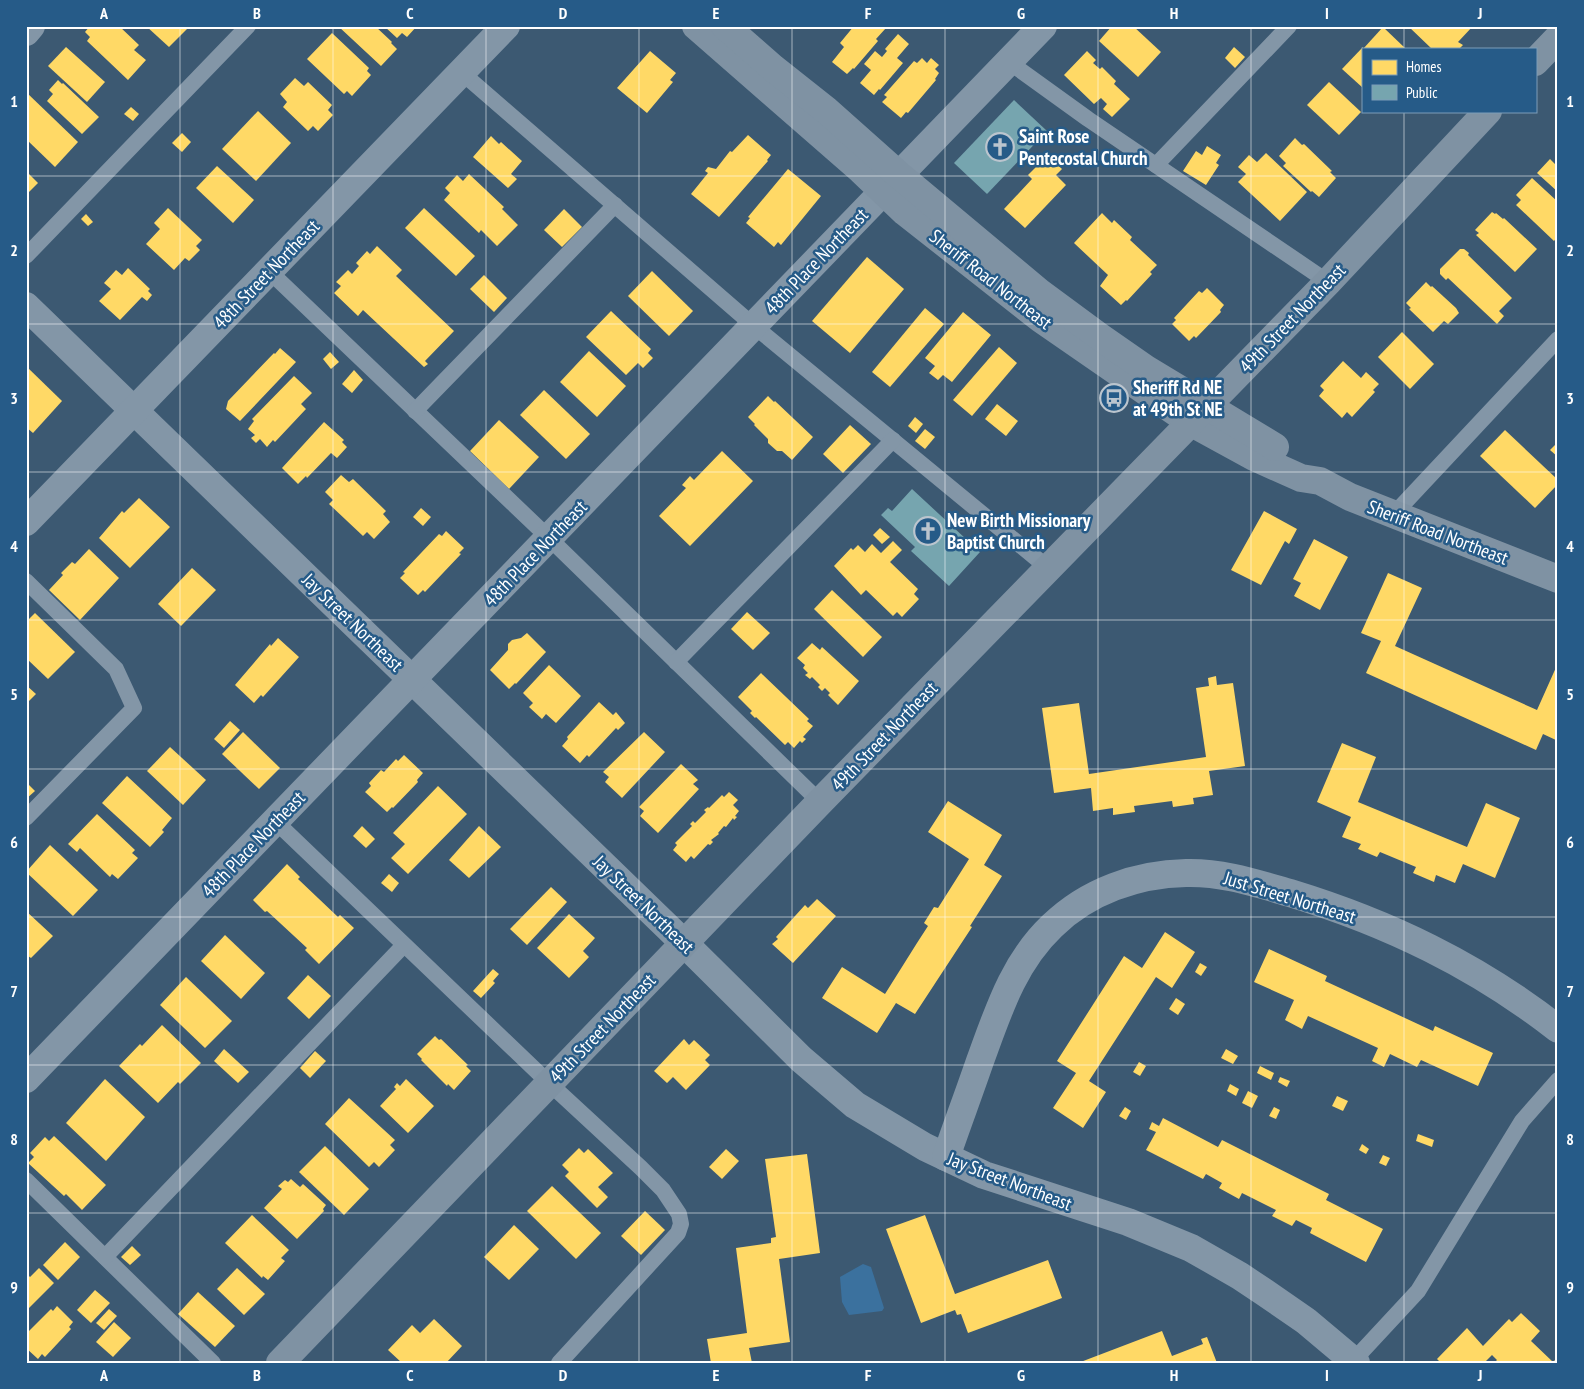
<svg xmlns="http://www.w3.org/2000/svg" width="1584" height="1389" viewBox="0 0 1584 1389" font-family="'PT Sans Narrow',sans-serif">
<rect width="100%" height="100%" fill="#3c5972"/>
<path fill="#3b719e" d="M863 1264 871 1267 884 1308 882 1311 849 1315 842 1302 840 1277Z"/>
<g fill="#ffd966">
<path d="M90 26H119L139 45 134 50 146 60 128 80 87 41 90 37 85 32Z"/>
<path d="M146 26H185L187 29 169 47Z"/>
<path d="M338 26H375L392 42 391 43 397 49 381 66Z"/>
<path d="M384 26H417L407 37 402 33 397 38Z"/>
<path d="M854 26H883L886 28 876 39 878 41 854 69 853 68 847 74 832 62 844 47 840 43Z"/>
<path d="M1112 26H1133L1161 52 1138 77 1099 41Z"/>
<path d="M1408 26H1473L1458 42 1463 45 1459 49H1432Z"/>
<path d="M1383 27 1406 49H1363Z"/>
<path d="M332 33 369 68 367 71 371 75 352 96 347 91 344 94 307 59Z"/>
<path d="M898 34 909 44 897 58 903 63 880 90 879 89 874 95 860 83 871 70 864 64 875 51 882 57 887 51 885 49Z"/>
<path d="M66 47 105 82 87 102 48 66Z"/>
<path d="M1234 47 1245 57 1235 68 1225 58Z"/>
<path d="M1363 47V88L1342 69Z"/>
<path d="M650 51 676 73 670 80 673 82 647 113 617 88Z"/>
<path d="M1087 51 1096 60 1093 63 1100 69 1102 67 1116 81 1114 84 1130 99 1112 117 1103 109 1107 104 1101 98 1094 104 1064 75Z"/>
<path d="M922 58 927 63 931 58 939 65 935 69 939 73 935 79 936 80 908 113 906 112 901 118 882 102 887 97 884 95 914 61 917 63Z"/>
<path d="M295 78 304 86 308 82 332 105 328 110 333 115 318 131 313 126 308 131 283 107 287 102 280 94Z"/>
<path d="M58 80 62 84 63 83 99 117 82 134 47 101 53 94 49 90Z"/>
<path d="M1329 82 1361 112 1339 135 1307 105Z"/>
<path d="M26 92 78 142 55 167 26 139Z"/>
<path d="M131 107 139 114 133 121 124 114Z"/>
<path d="M258 111 291 143 256 181 222 149Z"/>
<path d="M182 133 191 142 182 152 172 143Z"/>
<path d="M748 135 771 155 767 160 768 161 719 217 691 194 708 173 705 171 708 167 716 169 730 151 732 152Z"/>
<path d="M491 136 499 144 501 142 522 161 511 174 517 179 508 188 473 157Z"/>
<path d="M1295 138 1302 145 1304 144 1332 171 1330 172 1336 178 1319 197 1312 191 1311 192 1283 166 1286 163 1279 156Z"/>
<path d="M1207 146 1221 155 1216 163 1219 165 1206 185 1183 171 1196 151 1202 155Z"/>
<path d="M1266 153 1307 192 1280 221 1238 182 1246 174 1238 167 1249 155 1257 162Z"/>
<path d="M1048 155 1062 169 1056 175 1066 185 1025 228 1004 209 1032 179 1028 175Z"/>
<path d="M1550 159 1555 164 1558 161V197L1556 194 1558 192 1537 173Z"/>
<path d="M217 166 254 200 233 223 196 188Z"/>
<path d="M788 169 821 196 781 245 778 242 774 247 746 223 750 218 748 217Z"/>
<path d="M26 171 38 183 26 195Z"/>
<path d="M469 174 504 207 502 209 518 225 497 246 481 230 479 233 444 200 450 193 445 188 457 175 463 181Z"/>
<path d="M1532 178 1558 202V236L1554 241 1516 205 1521 200 1516 195Z"/>
<path d="M168 208 202 240 196 246 200 250 189 261 185 258 174 270 146 244 160 229 154 223Z"/>
<path d="M424 208 475 256 456 276 405 228Z"/>
<path d="M564 209 582 227 562 247 544 230Z"/>
<path d="M1492 212 1495 214 1496 213 1503 219 1504 218 1537 249 1515 272 1476 235 1479 233 1475 230Z"/>
<path d="M1102 213 1112 223 1114 220 1132 237 1130 240 1157 265 1150 272 1152 274 1127 301 1126 300 1121 305 1100 286 1108 275 1074 243Z"/>
<path d="M86 214 93 222 88 226 81 219Z"/>
<path d="M377 246 402 270 396 276 454 331 425 361 428 364 424 367 363 310 358 316 334 293 341 286 336 282 348 270 352 274 359 266 356 263 367 251 370 254Z"/>
<path d="M1460 249H1464L1469 253 1468 255 1512 298 1499 311 1504 316 1497 324 1448 278 1446 280 1440 274V269Z"/>
<path d="M867 257 904 289 850 353 812 321Z"/>
<path d="M128 268 150 289 148 291 152 295 147 301 142 297 120 320 99 301 111 289 104 283 116 270 122 275Z"/>
<path d="M652 271 693 311 669 336 628 296Z"/>
<path d="M484 275 507 298 494 312 470 289Z"/>
<path d="M1426 282 1431 287 1432 286 1456 308 1459 313 1448 324 1444 321 1433 332 1409 309 1411 308 1406 303Z"/>
<path d="M1207 288 1224 305 1220 310 1221 312 1196 338 1194 336 1189 341 1172 324 1176 320 1174 318 1199 291 1202 293Z"/>
<path d="M925 308 944 324 890 387 872 372Z"/>
<path d="M611 311 651 349 648 353 653 358 643 368 638 363 626 375 586 337Z"/>
<path d="M963 312 991 335 952 382 943 375 938 380 929 373 935 366 925 358Z"/>
<path d="M1402 332 1434 364 1410 389 1378 357Z"/>
<path d="M999 347 1017 363 972 416 953 400Z"/>
<path d="M280 348 296 362 240 421 226 409 228 401 274 353 275 354Z"/>
<path d="M589 351 626 386 597 417 560 382Z"/>
<path d="M330 352 339 362 331 369 323 359Z"/>
<path d="M1343 361 1361 378 1366 372 1379 384 1373 390 1375 392 1352 417 1347 412 1342 418 1319 396 1324 390 1320 386Z"/>
<path d="M27 367 62 401 33 433 26 427Z"/>
<path d="M354 370 363 380 352 393 342 384Z"/>
<path d="M294 376 312 393 301 404 306 409 275 442 273 440 267 447 260 439 256 443 251 438 255 435 248 429 254 421 252 419Z"/>
<path d="M544 390 590 434 566 459 520 415Z"/>
<path d="M768 396 774 402 775 401 813 437 792 460 782 451H777L768 443V439L754 425 755 424 748 417Z"/>
<path d="M997 404 1018 421 1006 436 985 419Z"/>
<path d="M915 417 923 424 916 433 908 426Z"/>
<path d="M499 420 539 457 509 489 470 451Z"/>
<path d="M324 422 344 440 342 442 347 447 337 458 331 453 307 478 306 476 298 484 282 468Z"/>
<path d="M850 425 871 444 843 473 823 454Z"/>
<path d="M925 429 935 437 925 449 915 441Z"/>
<path d="M1505 430 1558 480V484L1535 508 1480 456Z"/>
<path d="M1558 442V457L1550 450Z"/>
<path d="M722 451 753 481 690 546 659 516 686 488 682 485 690 476 694 480Z"/>
<path d="M341 475 349 482 353 479 386 511 383 514 390 522 374 539 367 532 363 536 329 504 333 500 325 492Z"/>
<path d="M139 498 170 527 130 568 99 538 122 511 124 513Z"/>
<path d="M421 508 431 517 423 526 413 517Z"/>
<path d="M1264 511 1297 529 1289 544 1285 541 1261 585 1231 570Z"/>
<path d="M880 528 890 537 882 544 873 535Z"/>
<path d="M446 531 464 548 459 553 461 554 425 592 423 590 418 595 400 578 405 573 403 572 439 534 442 536Z"/>
<path d="M1314 539 1348 557 1320 610 1294 596 1301 583 1293 579Z"/>
<path d="M893 541 902 550 890 562 918 589 914 594 919 599 902 617 897 612 893 616 866 590 861 595 834 566 851 548 853 550 858 545 865 552 872 544 881 553Z"/>
<path d="M89 549 119 578 80 620 49 590 63 575 61 573 72 562 75 564Z"/>
<path d="M192 568 216 590 181 626 158 604Z"/>
<path d="M1388 573 1422 588 1395 646 1537 710 1558 663V741L1543 734 1536 750 1366 673 1381 641 1361 633Z"/>
<path d="M832 590 882 637 863 657 814 609Z"/>
<path d="M747 612 770 633 753 650 731 629Z"/>
<path d="M35 613 75 652 48 679 26 658V622Z"/>
<path d="M527 633 546 652 516 684 515 683 509 689 490 670 508 650V644L512 640 521 638Z"/>
<path d="M278 638 299 657 263 697 261 695 254 703 235 685 270 644 271 646Z"/>
<path d="M812 643 820 650 822 647 859 681 838 705 828 695 830 693 825 688 822 691 818 687 820 685 812 677 810 679 805 675 808 673 803 668 805 665 797 658Z"/>
<path d="M549 665 581 696 556 723 546 714 542 719 529 707 533 703 523 693Z"/>
<path d="M761 673 809 719 807 721 813 726 803 737 806 739 802 743 800 741 794 748 788 742 785 745 756 717 755 718 750 713 752 711 738 697Z"/>
<path d="M1216 676 1217 685 1233 683 1245 766 1209 771 1213 795 1193 798 1194 804 1173 807 1172 801 1134 806 1135 812 1113 815V808L1093 811 1091 788 1054 793 1042 708 1079 703 1089 774 1206 757 1196 688 1209 686 1208 678Z"/>
<path d="M26 685 36 694 26 704Z"/>
<path d="M599 702 613 715 616 712 625 723 618 730 616 728 589 757 587 755 580 763 562 746 568 739 567 737Z"/>
<path d="M230 721 240 730 224 748 214 739Z"/>
<path d="M243 732 280 768 259 789 222 754Z"/>
<path d="M644 732 665 752 622 798 605 782 609 777 603 772Z"/>
<path d="M1342 743 1376 757 1358 802 1467 847 1486 803 1520 818 1495 878 1463 864 1455 883 1436 875 1434 882 1413 873 1416 867 1380 852 1377 857 1358 849 1361 844 1342 837 1351 817 1317 802Z"/>
<path d="M170 747 206 780 183 805 147 771Z"/>
<path d="M404 755 423 773 417 780 418 782 393 808 392 807 387 812 365 792 371 786 369 783 381 770 384 772 396 759 398 761Z"/>
<path d="M681 764 698 780 693 784 699 789 658 833 640 816 644 811 639 807Z"/>
<path d="M127 776 172 818 162 830 164 832 150 847 102 803Z"/>
<path d="M26 782 35 791 26 799Z"/>
<path d="M438 786 467 814 408 874 391 858 405 844 393 833Z"/>
<path d="M729 792 738 800 733 805 739 811 735 816 737 817 734 820 733 818 726 827 724 826 718 833 719 834 711 840 713 842 710 845 708 844 694 859 691 856 686 862 673 850 677 845 675 843 692 826 690 824 693 821 695 823 706 812 704 810 708 807 709 808 722 795 724 797Z"/>
<path d="M948 801 1002 835 984 865 1002 876 970 926 972 927 915 1014 896 1003 877 1033 822 998 842 967 885 994 917 943 928 926 924 923 934 907 938 908 969 859 928 832Z"/>
<path d="M97 814 135 850 132 853 138 858 118 879 112 874 110 877 80 848 77 852 68 844Z"/>
<path d="M362 826 375 839 366 848 353 836Z"/>
<path d="M479 826 501 847 469 878 449 860Z"/>
<path d="M50 845 98 890 73 916 26 872Z"/>
<path d="M287 864 300 877 298 879 338 917 340 915 354 928 319 964 305 950 307 948 267 911 265 912 253 900Z"/>
<path d="M389 874 399 883 392 892 381 883Z"/>
<path d="M551 887 567 902 527 945 510 929Z"/>
<path d="M817 899 836 916 793 963 772 944 778 939 776 937 805 905 808 908Z"/>
<path d="M26 911 53 936 31 958 28 956 26 958Z"/>
<path d="M569 914 595 938 583 951 589 957 569 978 537 948Z"/>
<path d="M1165 932 1195 952 1172 988 1156 977 1089 1081 1106 1092 1083 1128 1053 1108 1076 1073 1057 1061 1124 956 1142 968Z"/>
<path d="M225 935 265 973 241 999 201 961Z"/>
<path d="M1269 949 1327 976 1325 981 1433 1031 1435 1026 1493 1053 1478 1086 1421 1060 1417 1067 1390 1054 1384 1067 1372 1061 1378 1048 1308 1016 1302 1029 1285 1020 1294 1000 1254 982Z"/>
<path d="M1200 963 1207 967 1201 976 1195 972Z"/>
<path d="M493 969 499 974 493 981 495 983 481 998 473 991Z"/>
<path d="M308 975 331 996 309 1019 287 998Z"/>
<path d="M186 977 232 1021 205 1048 160 1005Z"/>
<path d="M1176 998 1185 1004 1178 1015 1169 1009Z"/>
<path d="M162 1025 201 1063 180 1084 178 1082 158 1103 119 1066 140 1044 142 1046Z"/>
<path d="M435 1036 439 1040 441 1039 468 1065 466 1066 471 1071 454 1090 448 1084 447 1086 421 1060 422 1059 417 1054Z"/>
<path d="M684 1039 689 1045 694 1040 710 1055 705 1060 710 1065 686 1090 673 1077 667 1083 654 1071Z"/>
<path d="M224 1049 249 1072 238 1083 214 1061Z"/>
<path d="M1226 1049 1238 1056 1233 1064 1221 1058Z"/>
<path d="M315 1051 326 1061 310 1078 300 1068Z"/>
<path d="M1139 1062 1146 1066 1140 1076 1133 1072Z"/>
<path d="M1260 1066 1274 1073 1271 1080 1257 1073Z"/>
<path d="M1280 1077 1290 1081 1287 1087 1278 1082Z"/>
<path d="M105 1079 145 1117 106 1161 66 1123Z"/>
<path d="M406 1079 434 1106 408 1133 380 1106 396 1089 394 1087 397 1083 400 1086Z"/>
<path d="M1230 1084 1239 1089 1236 1096 1227 1091Z"/>
<path d="M1248 1091 1258 1096 1252 1108 1242 1103Z"/>
<path d="M1337 1096 1348 1101 1343 1111 1332 1106Z"/>
<path d="M349 1098 395 1140 390 1145 395 1150 379 1167 374 1162 369 1167 325 1124Z"/>
<path d="M1125 1107 1131 1111 1126 1120 1119 1116Z"/>
<path d="M1274 1107 1280 1110 1276 1119 1269 1116Z"/>
<path d="M1163 1118 1218 1147 1222 1140 1329 1194 1326 1200 1383 1229 1366 1262 1310 1233 1312 1228 1296 1220 1292 1226 1272 1216 1276 1210 1242 1193 1239 1199 1219 1188 1222 1183 1206 1174 1203 1179 1146 1150 1156 1132 1149 1129 1152 1122 1159 1126Z"/>
<path d="M1418 1134 1434 1140 1432 1147 1416 1141Z"/>
<path d="M54 1136 106 1185 82 1210 66 1194 64 1196 28 1163 34 1157 30 1153 45 1137 49 1141Z"/>
<path d="M1362 1144 1369 1149 1366 1154 1359 1150Z"/>
<path d="M325 1146 369 1189 344 1215 299 1172Z"/>
<path d="M579 1148 584 1153 588 1149 613 1173 598 1187 608 1197 597 1208 565 1176 569 1172 562 1165Z"/>
<path d="M726 1149 739 1161 722 1179 709 1167Z"/>
<path d="M807 1154 820 1253 779 1259 790 1342 749 1348 752 1363H711L707 1339 747 1333 736 1248 771 1243V1238L776 1237 765 1159Z"/>
<path d="M1383 1155 1390 1158 1386 1166 1379 1163Z"/>
<path d="M291 1179 300 1187 303 1184 326 1205 323 1209 324 1211 297 1239 264 1208 282 1189 278 1186 285 1180 288 1182Z"/>
<path d="M552 1186 601 1233 576 1259 527 1211Z"/>
<path d="M645 1211 665 1230 641 1255 621 1236Z"/>
<path d="M252 1215 289 1250 281 1258 285 1261 268 1280 263 1276 262 1278 225 1243Z"/>
<path d="M925 1215 955 1294 1048 1260 1062 1298 968 1333 961 1314 957 1315 955 1310 921 1323 886 1229Z"/>
<path d="M514 1225 539 1249 509 1280 484 1257Z"/>
<path d="M65 1242 80 1257 58 1280 43 1265Z"/>
<path d="M132 1246 141 1255 130 1265 121 1257Z"/>
<path d="M39 1268 54 1283 26 1311V1273L30 1277Z"/>
<path d="M237 1268 265 1294 244 1315 217 1289Z"/>
<path d="M95 1290 110 1303 91 1323 77 1310Z"/>
<path d="M198 1292 235 1326 215 1347 178 1314Z"/>
<path d="M57 1306 73 1322 69 1327 71 1329 45 1357 42 1354 38 1359 26 1348V1342L28 1340 26 1334 51 1309 53 1311Z"/>
<path d="M109 1309 117 1316 104 1330 96 1323Z"/>
<path d="M1521 1313 1540 1331 1531 1341 1553 1362 1555 1360 1557 1363H1494L1497 1360 1492 1355 1484 1363H1441L1437 1359 1467 1328 1483 1346 1509 1319 1512 1322Z"/>
<path d="M434 1319 462 1346 446 1363H402L388 1350 412 1325 420 1333Z"/>
<path d="M114 1322 131 1338 113 1357 96 1342Z"/>
<path d="M1162 1331 1172 1356 1203 1344 1201 1339 1207 1337 1217 1363H1078Z"/>
</g>
<g fill="#76a5af">
<path d="M1014 100 1047 131 987 194 954 163Z"/>
<path d="M912 489 980 552 949 586 911 551 915 547 881 515 888 508 892 511Z"/>
</g>
<g fill="none" stroke-linecap="round" stroke-linejoin="round">
<g stroke="#8396a7" stroke-width="16">
<path d="M1009 62 1088 119 1328 282"/>
<path d="M461 72 754 326 1048 568"/>
<path d="M1156 165 1289 26"/>
<path d="M26 256 248 26"/>
<path d="M269 271 549 538 820 802"/>
<path d="M415 411 615 205"/>
<path d="M1394 514 1558 339"/>
<path d="M26 581 116 669 134 708 26 818"/>
<path d="M676 662 893 440"/>
<path d="M275 821 549 1083 641 1168 663 1190 679 1214 681 1224 678 1233 559 1363"/>
<path d="M26 1180 213 1363"/>
<path d="M105 1257 404 945"/>
<path d="M1353 1361 1418 1291 1522 1121 1558 1080"/>
</g>
<g stroke="#8396a7" stroke-width="28">
<path d="M26 32 31 26"/>
<path d="M26 306 684 943 801 1059 855 1105 925 1147 984 1175 1128 1222 1191 1248 1240 1276 1264 1292 1306 1321 1356 1363"/>
<path d="M26 522 506 26"/>
<path d="M26 1079 1043 26"/>
<path d="M946 1157C957 1125 969 1093 980 1061 998 1012 1013 963 1052 926 1088 891 1137 874 1186 873 1222 872 1255 883 1290 893 1388 923 1476 965 1558 1029"/>
</g>
<g stroke="#7f92a3" stroke-width="28">
<path d="M696 26 861 170 905 212 1041 319 1190 422 1254 457 1301 478 1320 481 1350 497 1558 579"/>
<path d="M725 26 773 68 826 110 899 175 1039 292 1100 337 1146 369 1275 447"/>
<path d="M1535 62 1558 38"/>
<path d="M280 1363 820 802 1328 282 1488 111"/>
</g>
</g>
<path fill="none" stroke="#fff" stroke-width="1" stroke-opacity="0.55" d="M180 26V1363M333 26V1363M486 26V1363M639 26V1363M792 26V1363M945 26V1363M1098 26V1363M1251 26V1363M1404 26V49M1404 111V1363M26 176H1558M26 324H1558M26 472H1558M26 620H1558M26 769H1558M26 917H1558M26 1065H1558M26 1213H1558"/>
<defs>
<symbol id="church-ring" viewBox="-11 -11 22 22"><circle r="9.5" fill="#265b88" stroke="#bbc5ce" stroke-width="1.5"/><path d="M-1.2-6h2.4v3.5h3.3v2.4h-3.3V6h-2.4V-.1h-3.3v-2.4h3.3Z" fill="#bbc5ce"/></symbol>
<symbol id="bus-ring" viewBox="-11 -11 22 22"><circle r="9.5" fill="#265b88" stroke="#bbc5ce" stroke-width="1.5"/><path d="M-5-6H5V4H4V6H2V4H-2V6H-4V4H-5ZM-3.5-4V0h7V-4ZM-3.5 1.2v1.5H-2V1.2ZM2 1.2v1.5H3.5V1.2Z" fill="#bbc5ce"/></symbol>
</defs>
<g fill-rule="evenodd">
<use href="#church-ring" x="984" y="131" width="32" height="32"/>
<use href="#bus-ring" x="1098" y="382" width="32" height="32"/>
<use href="#church-ring" x="912" y="515" width="32" height="32"/>
</g>
<g text-anchor="middle" dominant-baseline="central" stroke-width="5" stroke-linejoin="round" paint-order="stroke">
<g font-size="19" font-weight="bold" fill="#fff" stroke="#265b88" text-anchor="start">
<text x="1019" y="136">Saint Rose<tspan x="1019" dy="22">Pentecostal Church</tspan></text>
<text x="1133" y="387">Sheriff Rd NE<tspan x="1133" dy="22">at 49th St NE</tspan></text>
<text x="947" y="520">New Birth Missionary<tspan x="947" dy="22">Baptist Church</tspan></text>
</g>
<g font-size="19" fill="#fff" stroke="#265b88">
<text transform="translate(816 261) rotate(-46)">48th Place Northeast</text>
<text transform="translate(266 274) rotate(-46)">48th Street Northeast</text>
<text transform="translate(991 279) rotate(38)">Sheriff Road Northeast</text>
<text transform="translate(1292 318) rotate(-46)">49th Street Northeast</text>
<text transform="translate(1438 532) rotate(21)">Sheriff Road Northeast</text>
<text transform="translate(535 553) rotate(-46)">48th Place Northeast</text>
<text transform="translate(353 622) rotate(44)">Jay Street Northeast</text>
<text transform="translate(884 736) rotate(-46)">49th Street Northeast</text>
<text transform="translate(253 844) rotate(-46)">48th Place Northeast</text>
<text transform="translate(1290 897) rotate(17)">Just Street Northeast</text>
<text transform="translate(644 904) rotate(44)">Jay Street Northeast</text>
<text transform="translate(602 1028) rotate(-46)">49th Street Northeast</text>
<text transform="translate(1010 1181) rotate(21)">Jay Street Northeast</text>
</g>
</g>
<rect width="1584" height="1389" fill="none" stroke="#265b88" stroke-width="55"/>
<rect x="1362" y="48" width="175" height="65" fill="#265b88" stroke="#7d9db8"/>
<rect x="1372" y="60" width="25" height="15" fill="#ffd966" stroke="#7d9db8"/>
<text x="1406" y="72" font-size="15" fill="#ffffff">Homes</text>
<rect x="1372" y="85" width="25" height="15" fill="#76a5af" stroke="#7d9db8"/>
<text x="1406" y="98" font-size="15" fill="#ffffff">Public</text>
<rect x="28" y="28" width="1528" height="1334" fill="none" stroke="#fff" stroke-width="2"/>
<g font-size="16" text-anchor="middle" font-weight="bold" fill="#fff">
<text x="104" y="19">A</text>
<text x="257" y="19">B</text>
<text x="410" y="19">C</text>
<text x="563" y="19">D</text>
<text x="716" y="19">E</text>
<text x="868" y="19">F</text>
<text x="1021" y="19">G</text>
<text x="1174" y="19">H</text>
<text x="1327" y="19">I</text>
<text x="1480" y="19">J</text>
<text x="14" y="107">1</text>
<text x="1570" y="107">1</text>
<text x="14" y="256">2</text>
<text x="1570" y="256">2</text>
<text x="14" y="404">3</text>
<text x="1570" y="404">3</text>
<text x="14" y="552">4</text>
<text x="1570" y="552">4</text>
<text x="14" y="700">5</text>
<text x="1570" y="700">5</text>
<text x="14" y="848">6</text>
<text x="1570" y="848">6</text>
<text x="14" y="997">7</text>
<text x="1570" y="997">7</text>
<text x="14" y="1145">8</text>
<text x="1570" y="1145">8</text>
<text x="14" y="1293">9</text>
<text x="1570" y="1293">9</text>
<text x="104" y="1381">A</text>
<text x="257" y="1381">B</text>
<text x="410" y="1381">C</text>
<text x="563" y="1381">D</text>
<text x="716" y="1381">E</text>
<text x="868" y="1381">F</text>
<text x="1021" y="1381">G</text>
<text x="1174" y="1381">H</text>
<text x="1327" y="1381">I</text>
<text x="1480" y="1381">J</text>
</g>
</svg>
